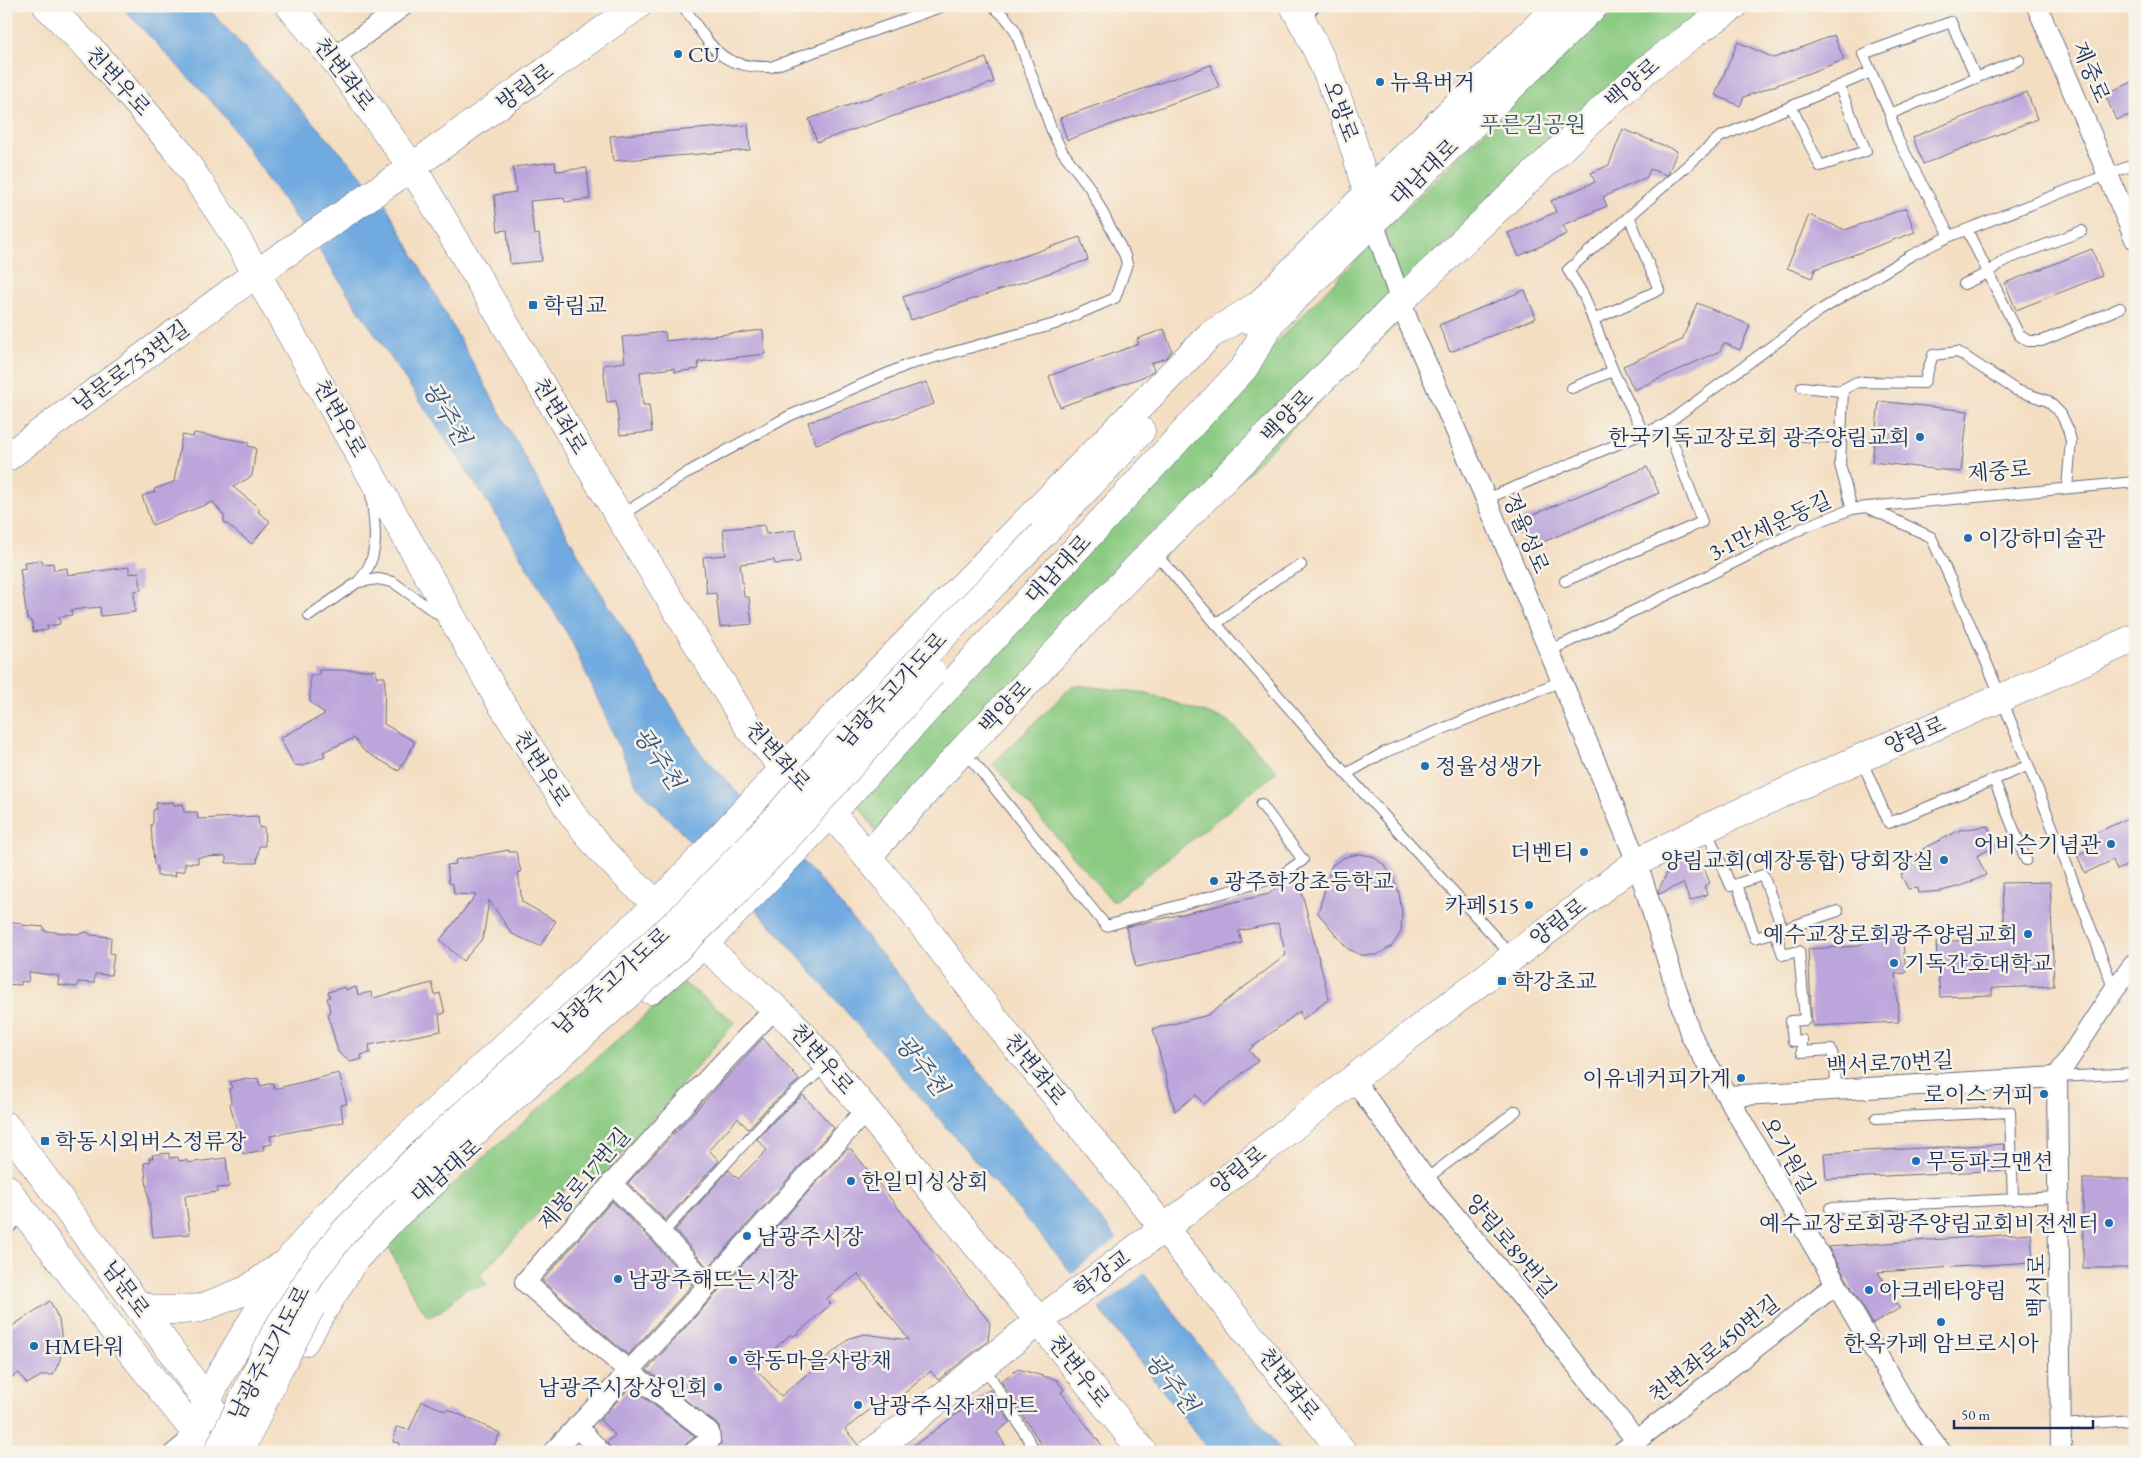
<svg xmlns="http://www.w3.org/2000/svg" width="2141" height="1458" viewBox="0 0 2141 1458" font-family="'EB Garamond','Noto Serif KR',serif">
<rect width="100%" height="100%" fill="#f7f3e8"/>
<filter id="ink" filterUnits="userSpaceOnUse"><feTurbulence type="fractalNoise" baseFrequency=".02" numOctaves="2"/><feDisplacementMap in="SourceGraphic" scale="10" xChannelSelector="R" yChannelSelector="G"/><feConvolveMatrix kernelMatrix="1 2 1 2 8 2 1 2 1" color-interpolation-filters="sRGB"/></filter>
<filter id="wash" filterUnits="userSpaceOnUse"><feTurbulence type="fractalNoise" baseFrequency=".0096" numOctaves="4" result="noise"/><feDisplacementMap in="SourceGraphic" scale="20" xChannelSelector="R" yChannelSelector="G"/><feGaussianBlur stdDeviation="1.12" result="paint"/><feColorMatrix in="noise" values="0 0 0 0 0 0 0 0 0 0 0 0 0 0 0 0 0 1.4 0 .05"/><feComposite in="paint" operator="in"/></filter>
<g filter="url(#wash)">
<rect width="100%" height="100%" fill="#f4dec2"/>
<g fill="#8aca82" stroke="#527c70">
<path d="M1627 6H1712L882 840 856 802 1120 506 1387 227 1589 29Z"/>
<path d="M1073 685 1147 693 1229 721 1277 772 1113 902 993 764Z"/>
<path d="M683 982 735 1022 599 1182 584 1173 537 1214 480 1275 487 1285 465 1289 440 1312 428 1317 407 1285 389 1247 390 1240Z"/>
</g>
<path fill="#70aae0" stroke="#466c9f" d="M121 6H206L382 198 588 572 700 752 824 885 1113 1234 1282 1452H1210L1060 1258 777 932 637 786 571 640 489 504 322 255 223 114Z"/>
<path fill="#f4dec2" d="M1119 1237 1146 1272 1097 1310 1070 1275Z"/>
<g id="blocks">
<g fill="#bca5db" fill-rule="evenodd">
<path d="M1834 35 1844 60 1744 97 1740 106 1715 95 1738 42 1774 58Z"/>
<path d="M986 58 994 82 817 142 809 119Z"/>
<path d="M1211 65 1219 87 1067 140 1060 118Z"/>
<path d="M2135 81V113L2116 120 2105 94Z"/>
<path d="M2027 92 2037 119 1923 164 1913 137Z"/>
<path d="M748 125 750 150 613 161 610 136Z"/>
<path d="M1623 129 1677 151 1668 174 1666 175 1650 169 1647 177 1603 197 1607 206 1563 225 1567 234 1519 256 1508 233 1556 212 1551 201 1595 182 1591 173 1609 165Z"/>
<path d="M555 162 556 171 587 168 590 199 565 202 564 198 530 201 534 235 539 234 542 261 510 264 507 230 498 231 494 195 516 192 513 167Z"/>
<path d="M1906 208 1915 232 1815 269 1812 278 1787 268 1809 215 1845 230Z"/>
<path d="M1080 237 1088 260 911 320 903 297Z"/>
<path d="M2092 249 2102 276 2016 310 2005 283Z"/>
<path d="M1525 290 1536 318 1450 352 1439 325Z"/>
<path d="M1697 303 1750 325 1740 350 1724 343 1720 351 1634 390 1623 366 1682 340Z"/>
<path d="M1164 329 1172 351 1166 358 1151 363 1154 370 1148 375 1060 407 1049 376 1139 344 1137 339Z"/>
<path d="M763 330 765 354 698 362 699 369 675 372 674 368 640 372 643 405H649L652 432 620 435 616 401 607 402 603 365 625 362 622 337 665 332 666 341Z"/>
<path d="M926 382 934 404 816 444 808 422Z"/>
<path d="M1879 401 1968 411 1961 472 1872 462Z"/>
<path d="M194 433 248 442V446L256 448 252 476 233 487 260 509 258 512 270 521 252 544 224 522V516L213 502 152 525 142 496 155 492 154 489 174 482 182 435 193 437Z"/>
<path d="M1647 467 1659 493 1529 548 1518 521Z"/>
<path d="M764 525 766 534 796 530 800 562 775 564 774 560 740 564 744 597H749L752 624 720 627 716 593 707 594 703 557 726 555 723 529Z"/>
<path d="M42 560 43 564 53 563 54 570 67 568 68 575 129 567V574L139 572 141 590 134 591 135 612 101 616 100 607 71 610 72 615 59 617 60 624 47 626 48 630 33 632 32 622 27 618 20 569 25 568 24 562Z"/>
<path d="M319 670H376V677H385L384 724 415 742 399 771 364 751 354 738 323 752 325 756 303 766 294 765 280 738 325 714 310 702V675H319Z"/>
<path d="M173 802 174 805 183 804 184 812H197L198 819 258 816 259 828 264 827 265 846H259L257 863H226V856L198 857V863H185V871L175 872 176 876H157V867L154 864 151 825 153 823V810L156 809V803Z"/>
<path d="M2135 815V862L2117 870 2113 860 2085 873 2077 855 2090 849 2085 838Z"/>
<path d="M1988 826 1995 846 1977 856 1986 875 1961 886 1941 891 1918 893 1917 888 1908 889 1901 875 1906 871 1904 865 1923 849 1960 830Z"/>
<path d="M509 850V852H516L521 872H518L522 902 556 921 540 946 512 934 489 900 483 938 463 961 440 940 476 895 454 894 453 884 449 883 447 865 456 864 455 860Z"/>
<path d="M1696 850 1710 883 1704 886 1707 894 1690 901 1683 883 1659 894 1658 891 1672 862Z"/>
<path d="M1359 854 1372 856 1384 865 1393 877 1399 893 1402 912 1401 932 1392 946 1377 955H1361L1348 949 1318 913 1332 865 1345 857Z"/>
<path d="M1297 873 1329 999 1302 1020 1300 1011 1249 1050 1258 1061 1204 1104 1196 1095 1175 1111 1153 1029 1208 1015 1286 955 1278 923 1239 931 1242 943 1136 967 1126 927 1269 894 1279 884Z"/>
<path d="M2050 882 2054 986 1992 988V995L1940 997 1936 942 2004 938 2002 883Z"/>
<path d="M6 921 22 923 21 925 44 927V931L77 934 87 932 91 935 111 937 110 953 114 954 111 975 95 974 94 983 78 982 77 987 58 985 59 976 29 972 28 982 21 981V985L6 984Z"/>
<path d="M1902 933 1906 973 1895 974 1899 1022 1812 1026 1808 949 1858 946 1866 941 1892 934Z"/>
<path d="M432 983 435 995 440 993 445 1013 439 1015 441 1031 369 1045 370 1053 361 1055 362 1059 350 1062 338 1052 328 1014 330 1011 327 998 330 997 328 992 345 987 346 990 356 987 358 995 371 992 373 998Z"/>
<path d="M763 1038 799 1080 767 1108 748 1129 738 1118 709 1150 719 1161 665 1220 628 1183Z"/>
<path d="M339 1073 347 1104 341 1105 343 1122 270 1136 272 1144 263 1146 264 1150 243 1154 230 1104 231 1102 229 1089 232 1088 230 1082 247 1078 248 1080 258 1078 260 1086 273 1083 274 1089Z"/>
<path d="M803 1095 834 1128 708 1268 675 1230 729 1170 738 1179 767 1150 757 1139 777 1118Z"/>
<path d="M2004 1144 2005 1170 1826 1179 1824 1153Z"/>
<path d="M847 1149H851L990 1323 988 1341 938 1380 931 1371 890 1405 885 1398 845 1429 858 1445 850 1452H714L721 1444 719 1426 647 1370ZM858 1274 909 1340 864 1334 850 1338 781 1396 754 1367 791 1334 793 1337 831 1304 826 1299Z"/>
<path d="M169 1153V1158L178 1157 179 1161 187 1160V1163L226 1158 229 1187 217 1188 218 1192 185 1196 190 1234 153 1237 144 1163 150 1162 149 1158H153L152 1155Z"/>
<rect x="2083" y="1179" width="52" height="89"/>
<path d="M612 1201 653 1242 692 1285 628 1355 542 1281Z"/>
<path d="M2031 1233 2033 1262 1878 1272 1900 1308 1873 1324 1828 1247Z"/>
<path d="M50 1301 59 1320 62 1341 60 1360 53 1375H43L27 1384 19 1373 6 1381V1330Z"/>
<path d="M1018 1369 1057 1380 1064 1390 1061 1392 1107 1452H1046L1001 1381Z"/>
<path d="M630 1387 695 1436 687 1443 682 1452H612L607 1442 615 1435 600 1420Z"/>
<path d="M990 1390 1010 1422 997 1432 1009 1452H905Z"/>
<path d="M422 1401 446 1411 448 1409 500 1433 491 1452H398L400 1443 393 1442 396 1427 409 1430Z"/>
</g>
</g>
</g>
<g filter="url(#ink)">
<use href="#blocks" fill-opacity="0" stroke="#676c81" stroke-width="1"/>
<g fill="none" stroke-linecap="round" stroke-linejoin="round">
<defs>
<g id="lane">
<path d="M683 6C712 46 717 68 771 67L943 6"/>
<path d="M1303 20 1315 6"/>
<path d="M1976 78 1951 22 1863 54 1890 114 1898 140 1950 236 2135 164"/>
<path d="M1791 106 1820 166 1866 151 1839 86"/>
<path d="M1890 114 2019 60"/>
<path d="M1967 230 2019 335 2028 341H2042L2120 308"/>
<path d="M1964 284 1988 273 2005 260 2082 231"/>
<path d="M1593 320 1659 290 1629 216"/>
<path d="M1802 387 1840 391 1857 382 1924 383 1933 355 1958 352 2016 390 2048 401 2061 414 2068 429 2071 441 2067 488"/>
<path d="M1572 388 1613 371"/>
<path d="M1843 389 1840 465 1852 509"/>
<path d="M1666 424 1819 311 1910 256 1950 236"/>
<path d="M1644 434 1613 371 1584 296 1568 270 1720 137 1871 72"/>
<path d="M1802 436 1841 438"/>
<path d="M371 492C374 525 383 555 358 582L378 579 393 582 443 618"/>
<path d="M1486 499 1666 424 1702 522 1565 581"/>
<path d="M1868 507 2135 482"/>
<path d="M620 516 690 471 789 416 907 365 1055 324 1115 298 1127 264 1125 256 1090 188 1062 151 1052 131 1015 30 1006 18 993 6"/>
<path d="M1154 552 1339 766 1512 956"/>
<path d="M309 616 358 582"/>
<path d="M1216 624 1277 578 1301 565"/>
<path d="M1549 651 1705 577 1807 526 1852 509 1867 507 1931 537C2000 685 2057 838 2114 990"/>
<path d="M963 752 975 764 1106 926 1279 877 1303 860 1261 804"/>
<path d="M1861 759 1889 823 2027 766"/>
<path d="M1346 774 1385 752 1562 681"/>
<path d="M1994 780 2026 860"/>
<path d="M1706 829 1731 886 1737 884"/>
<path d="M1775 932 1755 938 1737 884 1763 875 1783 930"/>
<path d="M2058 1077 2135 1073"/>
<path d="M1835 1090 1836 1065 1831 1050 1802 1052V1040L1793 1041 1791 1021 1805 1020 1799 951 1783 955 1775 932 1838 911"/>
<path d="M1876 1118 2010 1112 2013 1200"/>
<path d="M1426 1179 1516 1111"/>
<path d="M1830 1208 2059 1197"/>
<path d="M662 1234 772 1113 827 1065"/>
<path d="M984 1366 1036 1452"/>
<path d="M2061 1425 2135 1420"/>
<path d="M168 1452 186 1437"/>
</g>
<g id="street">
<path d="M2037 6 2135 239"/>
<path d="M333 58 403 6"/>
<path d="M1373 222 1409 324 1486 499 1637 862 1690 1033 1699 1050 1727 1096 1911 1413 1941 1452"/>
<path d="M1353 1079 1435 1192 1530 1307 1636 1440"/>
<path d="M1727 1096 2057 1077"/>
<path d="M611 1183 662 1234 707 1284"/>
<path d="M6 1224 23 1209"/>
<path d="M577 1426 600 1452"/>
<path d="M553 1452C660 1340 763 1225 866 1110"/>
<path d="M694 1452 710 1440 709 1432 630 1372 525 1282C606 1189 689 1097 775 1008"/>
<path d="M1622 1452 1835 1285"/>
<path d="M2061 1452 2057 1077 2114 990 2135 963"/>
</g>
<g id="secondary">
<path d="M47 6 97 56 178 151 234 234 499 700 573 815 599 848 630 880 791 1022 866 1110 1039 1321 1143 1452"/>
<path d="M290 6 333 58 412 167 619 516 748 726 785 769 831 813 902 898 1014 1044 1184 1253 1343 1452"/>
<path d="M1294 6C1331 71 1356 142 1372 215"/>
<path d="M6 458 257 273 412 167 637 6"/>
<path d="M867 857 962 751 1153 551 1400 301 1607 105 1646 70 1696 32 1734 6"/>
<path d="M872 1452 1039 1321 1192 1207 1353 1079 1637 862 1706 828 1861 758 2001 698 2135 638"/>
</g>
<g id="primary">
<path d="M1245 319 1367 194 1558 6"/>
<path d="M1261 331 1594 6"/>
<path d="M1042 535 1141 431"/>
<path d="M651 990 705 943 831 813 1244 368 1274 317"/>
<path d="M6 1126 183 1367 216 1415"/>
<path d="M6 1188 116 1333 204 1443"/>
<path d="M137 1304 155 1310H181L201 1308 247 1290 279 1267"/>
<path d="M304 1342 354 1260 394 1217 435 1181"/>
<path d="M188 1452 206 1403 221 1373 289 1260 326 1217 369 1173 657 905 803 748 1210 335 1257 306"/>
</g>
</defs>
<use href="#lane" stroke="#676c81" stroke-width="12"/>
<use href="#street" stroke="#676c81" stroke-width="22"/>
<use href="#secondary" stroke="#676c81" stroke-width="29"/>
<use href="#primary" stroke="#676c81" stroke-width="29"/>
<use href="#lane" stroke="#fff" stroke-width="10"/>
<use href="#street" stroke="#fff" stroke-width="20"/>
<use href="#secondary" stroke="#fff" stroke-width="28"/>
<use href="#primary" stroke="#fff" stroke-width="28"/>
<defs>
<g id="primary-bridge">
<path d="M406 1191 440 1163 657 968 728 900 786 839 932 673"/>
<path d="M218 1452 275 1333 316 1268 343 1233 428 1147 681 918 772 823 838 746 967 611 1042 535"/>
<path d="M240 1452 277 1372 311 1307"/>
</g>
</defs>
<use href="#primary-bridge" stroke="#676c81" stroke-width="29" stroke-linecap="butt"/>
<use href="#primary-bridge" stroke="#fff" stroke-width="28"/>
</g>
</g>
<g fill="#1f6fb2" stroke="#f7f3e8" stroke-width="2">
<circle cx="678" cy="54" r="5"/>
<circle cx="1380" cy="82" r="5"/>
<rect x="528" y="300" width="10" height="10" rx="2.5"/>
<circle cx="1920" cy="437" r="5"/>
<circle cx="1968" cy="538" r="5"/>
<circle cx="1425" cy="766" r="5"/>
<circle cx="2111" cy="844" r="5"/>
<circle cx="1584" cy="852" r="5"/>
<circle cx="1944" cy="860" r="5"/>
<circle cx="1214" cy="881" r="5"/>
<circle cx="1529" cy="905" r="5"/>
<circle cx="2028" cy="934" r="5"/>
<circle cx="1894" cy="963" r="5"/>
<rect x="1497" y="976" width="10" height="10" rx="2.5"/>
<circle cx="1741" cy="1078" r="5"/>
<circle cx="2044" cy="1094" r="5"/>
<rect x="40" y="1136" width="10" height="10" rx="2.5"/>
<circle cx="1916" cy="1161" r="5"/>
<circle cx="851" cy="1181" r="5"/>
<circle cx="2109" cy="1223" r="5"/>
<circle cx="747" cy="1236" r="5"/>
<circle cx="618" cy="1279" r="5"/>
<circle cx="1869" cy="1290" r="5"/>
<circle cx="1941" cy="1322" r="5"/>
<circle cx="34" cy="1346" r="5"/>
<circle cx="733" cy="1360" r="5"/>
<circle cx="718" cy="1387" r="5"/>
<circle cx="858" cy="1405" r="5"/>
</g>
<g text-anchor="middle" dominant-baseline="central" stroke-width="5" stroke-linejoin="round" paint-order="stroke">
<g font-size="22" fill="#1b2f5e" stroke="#f7f3e8" text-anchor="start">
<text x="688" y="54">CU</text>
<text x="1390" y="82">뉴욕버거</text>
<text x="543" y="305">학림교</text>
<text x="1910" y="437" text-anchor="end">한국기독교장로회 광주양림교회</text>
<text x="1978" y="538">이강하미술관</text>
<text x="1435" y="766">정율성생가</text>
<text x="2101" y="844" text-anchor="end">어비슨기념관</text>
<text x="1574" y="852" text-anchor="end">더벤티</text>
<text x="1934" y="860" text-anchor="end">양림교회(예장통합) 당회장실</text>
<text x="1224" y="881">광주학강초등학교</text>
<text x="1519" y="905" text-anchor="end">카페515</text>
<text x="2018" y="934" text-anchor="end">예수교장로회광주양림교회</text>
<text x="1904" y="963">기독간호대학교</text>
<text x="1512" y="981">학강초교</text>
<text x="1731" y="1078" text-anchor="end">이유네커피가게</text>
<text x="2034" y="1094" text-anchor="end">로이스 커피</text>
<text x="55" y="1141">학동시외버스정류장</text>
<text x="1926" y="1161">무등파크맨션</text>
<text x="861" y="1181">한일미싱상회</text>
<text x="2099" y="1223" text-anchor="end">예수교장로회광주양림교회비전센터</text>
<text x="757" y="1236">남광주시장</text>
<text x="628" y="1279">남광주해뜨는시장</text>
<text x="1879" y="1290">아크레타양림</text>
<text x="1941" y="1343" text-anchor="middle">한옥카페 암브로시아</text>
<text x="44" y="1346">HM타워</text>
<text x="743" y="1360">학동마을사랑채</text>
<text x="708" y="1387" text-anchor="end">남광주시장상인회</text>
<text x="868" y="1405">남광주식자재마트</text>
</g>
<g font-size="22" fill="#1b2f5e" stroke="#f7f3e8">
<text transform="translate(2091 72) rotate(67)">제중로</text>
<text transform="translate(344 74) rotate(53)">천변좌로</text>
<text transform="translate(118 81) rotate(48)">천변우로</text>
<text transform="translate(1632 83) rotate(-41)">백양로</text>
<text transform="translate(525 87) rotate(-36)">방림로</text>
<text transform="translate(1341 111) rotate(70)">오방로</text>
<text transform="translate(1424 172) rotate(-44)">대남대로</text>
<text transform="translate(131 366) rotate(-36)">남문로753번길</text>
<text transform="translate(560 416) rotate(59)">천변좌로</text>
<text transform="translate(1287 416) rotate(-46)">백양로</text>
<text transform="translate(340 418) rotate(61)">천변우로</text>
<text transform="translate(1999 471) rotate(-5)">제중로</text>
<text transform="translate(1770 526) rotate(-25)">3·1만세운동길</text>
<text transform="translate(1526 533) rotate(67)">정율성로</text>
<text transform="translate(1058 569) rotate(-47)">대남대로</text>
<text transform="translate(892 690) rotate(-47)">남광주고가도로</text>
<text transform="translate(1005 707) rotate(-46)">백양로</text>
<text transform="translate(1915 735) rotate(-23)">양림로</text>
<text transform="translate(778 756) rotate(48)">천변좌로</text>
<text transform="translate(542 768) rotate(57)">천변우로</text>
<text transform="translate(1558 922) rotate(-37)">양림로</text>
<text transform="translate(611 981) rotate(-42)">남광주고가도로</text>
<text transform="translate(822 1059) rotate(49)">천변우로</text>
<text transform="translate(1890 1063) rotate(-3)">백서로70번길</text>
<text transform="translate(1035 1069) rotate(51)">천변좌로</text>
<text transform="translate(1788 1155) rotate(60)">오기원길</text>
<text transform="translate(1238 1170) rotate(-38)">양림로</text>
<text transform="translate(446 1171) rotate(-41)">대남대로</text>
<text transform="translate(584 1179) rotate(-49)">제봉로17번길</text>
<text transform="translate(1511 1246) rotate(50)">양림로89번길</text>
<text transform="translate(1102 1274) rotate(-37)">학강교</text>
<text transform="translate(2036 1286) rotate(-90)">백서로</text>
<text transform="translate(126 1289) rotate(54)">남문로</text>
<text transform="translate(1714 1349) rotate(-38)">천변좌로450번길</text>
<text transform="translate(269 1353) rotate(-62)">남광주고가도로</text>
<text transform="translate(1079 1371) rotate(52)">천변우로</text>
<text transform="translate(1289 1384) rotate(52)">천변좌로</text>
</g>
<g font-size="22" fill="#375667" stroke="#f7f3e8">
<text x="1533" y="124">푸른길공원</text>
</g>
<g font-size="24" font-style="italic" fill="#355485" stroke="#f7f3e8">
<text transform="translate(447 413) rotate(60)">광주천</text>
<text transform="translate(659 758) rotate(56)">광주천</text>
<text transform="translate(922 1065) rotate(52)">광주천</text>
<text transform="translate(1172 1383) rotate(52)">광주천</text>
</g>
</g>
<rect width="2141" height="1458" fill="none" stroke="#f7f3e8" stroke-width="25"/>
<path d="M1954 1420v8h139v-8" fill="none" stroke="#1b2f5e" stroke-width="2.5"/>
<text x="1961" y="1420" font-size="15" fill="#1b2f5e" stroke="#f7f3e8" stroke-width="4" paint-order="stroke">50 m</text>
</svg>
